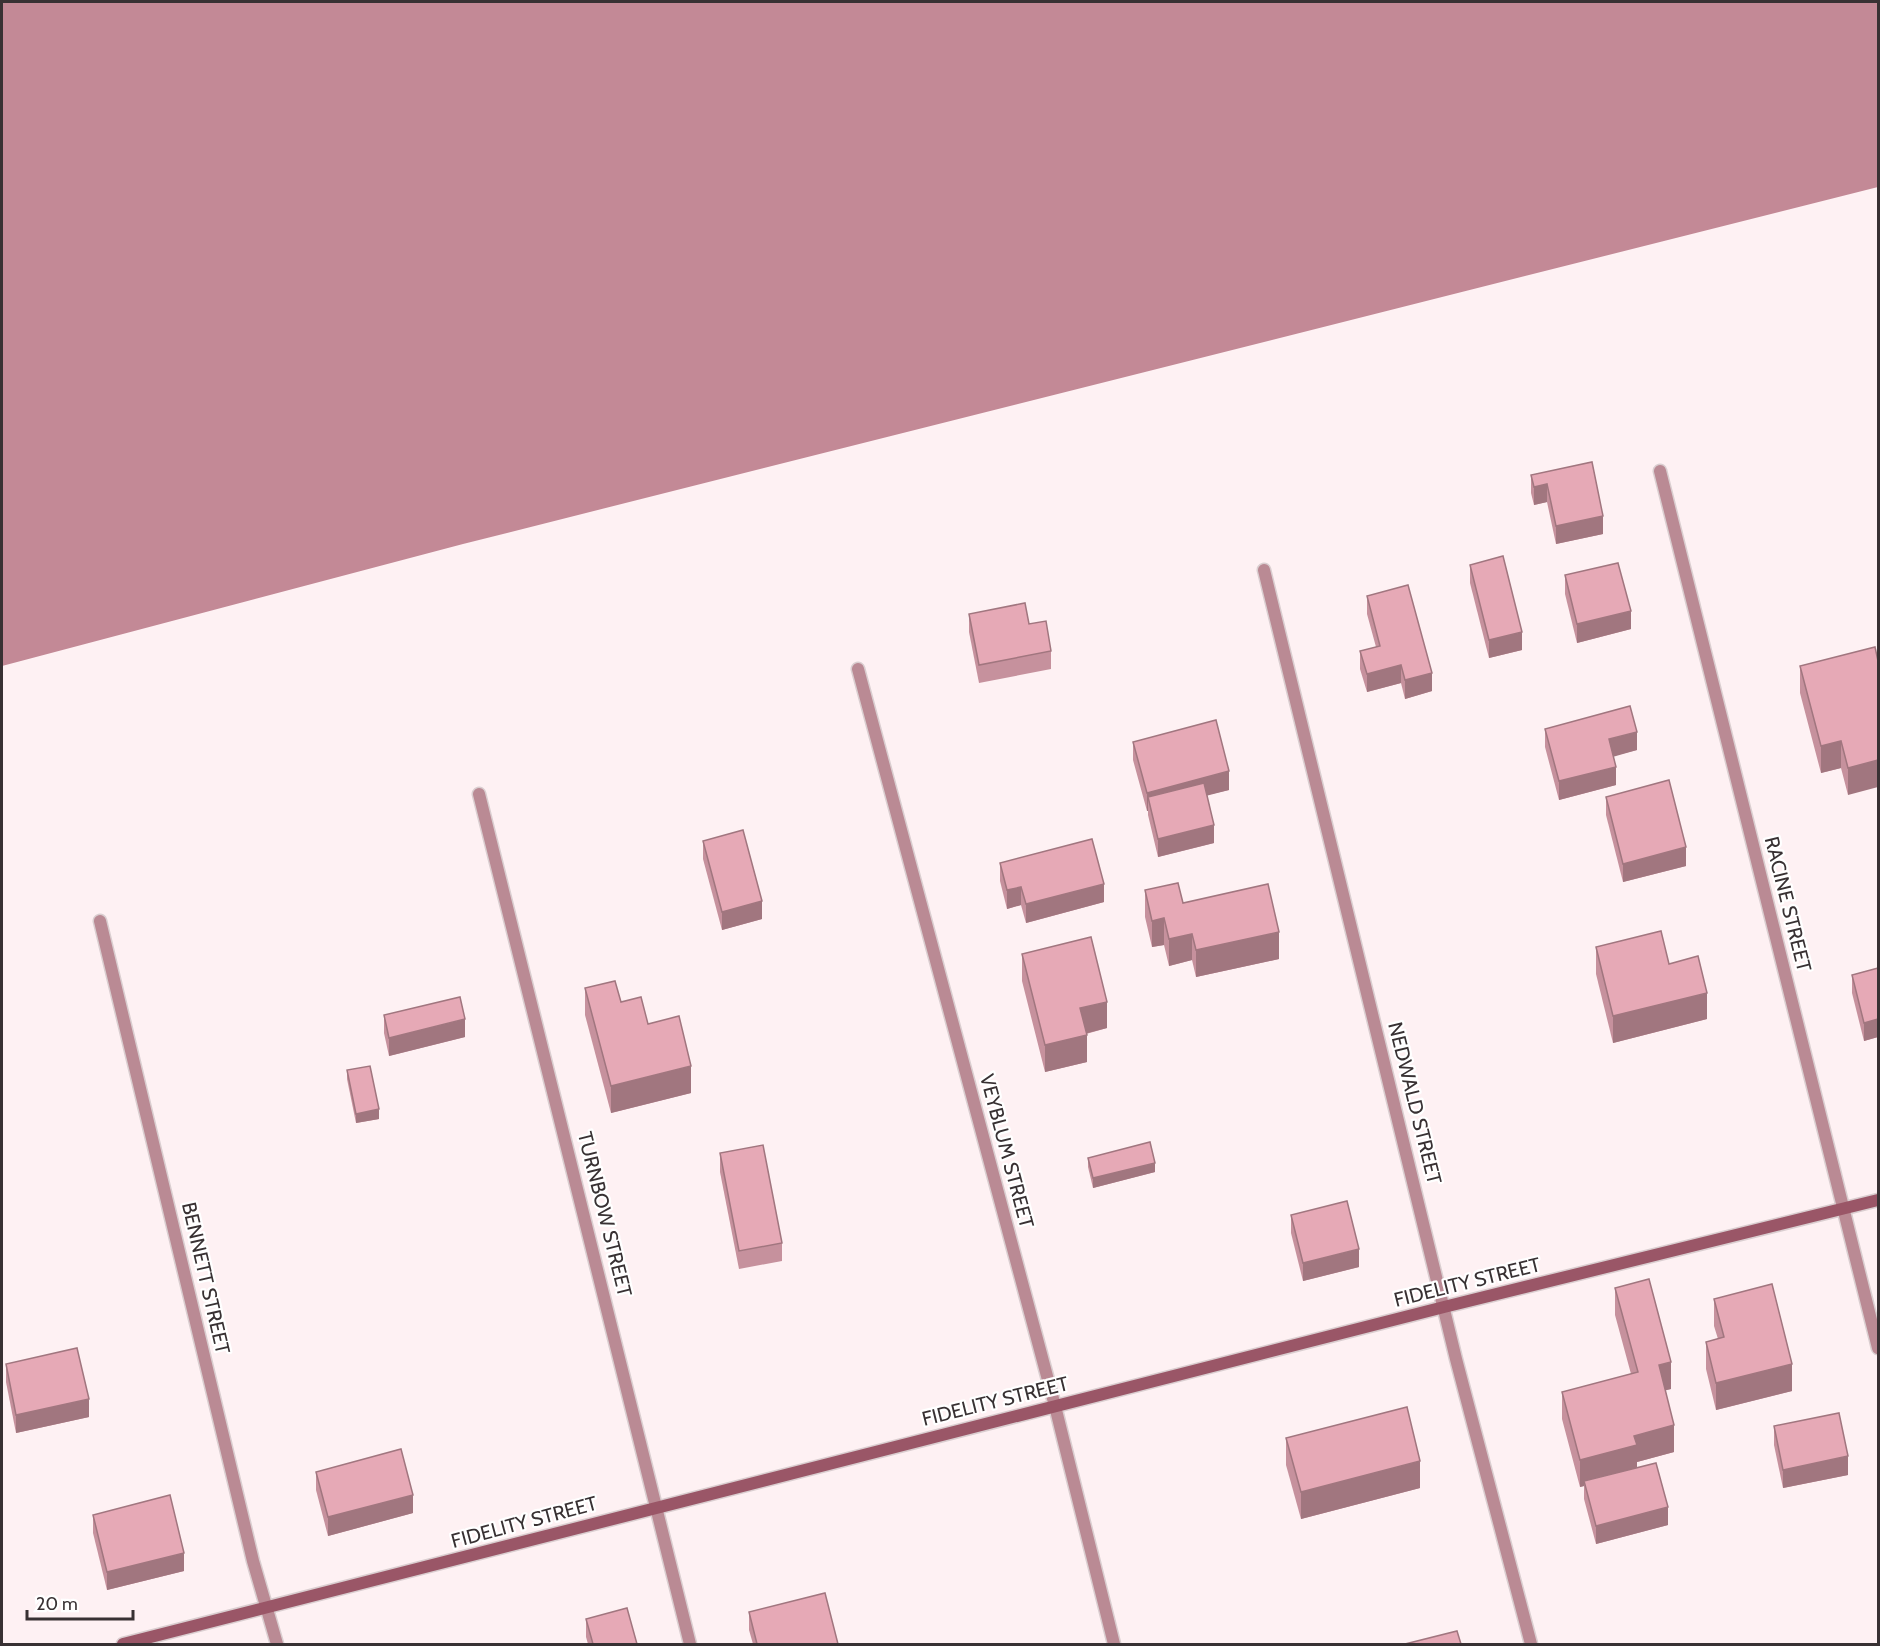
<svg xmlns="http://www.w3.org/2000/svg" width="1880" height="1646" viewBox="0 0 1880 1646" font-family="Cabin,sans-serif">
<rect width="100%" height="100%" fill="#fef1f3"/>
<path fill="#c38996" d="M2 2H1878V187L463 544 2 666Z"/>
<g fill="none" stroke-linecap="round" stroke-linejoin="round">
<defs>
<g id="minor">
<path d="M1660 471 1878 1348"/>
<path d="M1264 570 1456 1359 1531 1644"/>
<path d="M858 669 1055 1406 1114 1644"/>
<path d="M479 794 690 1644"/>
<path d="M100 921 253 1561 277 1644"/>
</g>
<path id="secondary" d="M123 1644 1444 1307 1878 1200"/>
</defs>
<use href="#minor" stroke="#daced0" stroke-width="15"/>
<use href="#secondary" stroke="#daced0" stroke-width="15"/>
<use href="#minor" stroke="#ba8a94" stroke-width="12"/>
<use href="#secondary" stroke="#9a5667" stroke-width="12"/>
</g>
<g fill="#c6919d">
<path d="M1592 462 1603 534 1556 544 1547 502 1534 505 1531 493V475Z"/>
<path d="M1470 565 1522 650 1489 658 1470 583Z"/>
<path d="M1565 575 1631 629 1577 643 1565 594Z"/>
<path d="M1367 596 1432 691 1405 699 1401 683 1367 692 1360 669V651L1376 647 1367 614Z"/>
<path d="M969 614 1029 624 1051 651V669L979 683 969 632Z"/>
<path d="M1878 661 1848 795 1841 768 1821 773 1800 693V666Z"/>
<path d="M1545 729 1637 750 1613 756 1616 785 1559 800 1545 747Z"/>
<path d="M1133 742 1229 790 1207 795 1214 843 1158 857 1148 815V811H1147L1133 760Z"/>
<path d="M1606 797 1686 866 1623 882 1606 815Z"/>
<path d="M703 841 762 919 722 930 703 859Z"/>
<path d="M1000 863 1104 902 1026 923 1021 905 1007 909 1000 881Z"/>
<path d="M1145 890 1183 903 1279 959 1196 977 1192 960 1169 966 1164 945 1152 947 1145 917Z"/>
<path d="M1596 947 1669 964 1707 1019 1613 1043 1596 974Z"/>
<path d="M1022 954 1107 1028 1086 1034 1087 1062 1045 1072 1022 981Z"/>
<path d="M1878 968V1037L1864 1041 1852 993V975Z"/>
<path d="M585 988 621 1002 648 1024 691 1093 611 1113 585 1015Z"/>
<path d="M384 1015 465 1037 389 1056 384 1033Z"/>
<path d="M347 1070 379 1119 356 1123 347 1079Z"/>
<path d="M720 1153 782 1243V1261L739 1269 720 1172Z"/>
<path d="M1088 1158 1155 1172 1093 1188 1088 1167Z"/>
<path d="M1291 1215 1359 1267 1303 1281 1291 1233Z"/>
<path d="M1615 1288 1671 1389 1665 1390 1674 1452 1637 1462V1468L1668 1525 1596 1544 1584 1499V1486L1580 1487 1562 1419V1392L1631 1374 1615 1315Z"/>
<path d="M1714 1299 1792 1391 1716 1410 1706 1369V1342L1718 1339 1714 1326Z"/>
<path d="M6 1364 89 1417 16 1433 6 1382Z"/>
<path d="M1774 1426 1848 1475 1783 1488 1774 1445Z"/>
<path d="M1286 1438 1420 1488 1301 1519 1286 1465Z"/>
<path d="M316 1472 413 1513 328 1536 316 1490Z"/>
<path d="M93 1515 184 1571 107 1590 93 1533Z"/>
<path d="M749 1612 838 1644H753L749 1630Z"/>
<path d="M586 1619 637 1644H588L586 1637Z"/>
</g>
<g fill="#a1767f">
<path d="M1547 484V502L1534 505V487Z"/>
<path d="M1603 516V534L1556 544V526Z"/>
<path d="M1631 611V629L1577 643V624Z"/>
<path d="M1522 632V650L1489 658V640Z"/>
<path d="M1401 665V683L1367 692V674Z"/>
<path d="M1432 673V691L1405 699V680Z"/>
<path d="M1637 732V750L1609 758V739Z"/>
<path d="M1841 741V768L1821 773V746Z"/>
<path d="M1878 760V787L1848 795V768Z"/>
<path d="M1616 767V785L1559 800V781Z"/>
<path d="M1229 771V790L1151 810 1148 797V811H1147V793Z"/>
<path d="M1214 825V843L1158 857V839Z"/>
<path d="M1686 847V866L1623 882V864Z"/>
<path d="M1104 884V902L1026 923V904Z"/>
<path d="M1021 887V905L1007 909V890Z"/>
<path d="M762 901V919L722 930V912Z"/>
<path d="M1164 918V945L1152 947V921Z"/>
<path d="M1279 932V959L1196 977V950Z"/>
<path d="M1192 934V960L1169 966V939Z"/>
<path d="M1707 993V1019L1613 1043V1016Z"/>
<path d="M1107 1002V1028L1080 1035V1008Z"/>
<path d="M465 1019V1037L389 1056V1038Z"/>
<path d="M1878 1019V1037L1864 1041V1023Z"/>
<path d="M1087 1035V1062L1045 1072V1045Z"/>
<path d="M691 1066V1093L611 1113V1086Z"/>
<path d="M379 1109V1119L356 1123V1114Z"/>
<path d="M1155 1163V1172L1093 1188V1178Z"/>
<path d="M1359 1249V1267L1303 1281V1263Z"/>
<path d="M1671 1362V1389L1659 1392V1365Z"/>
<path d="M1792 1364V1391L1716 1410V1383Z"/>
<path d="M89 1399V1417L16 1433V1415Z"/>
<path d="M1674 1425V1452L1637 1462V1472L1584 1481V1486L1580 1487V1460L1634 1436Z"/>
<path d="M1848 1456V1475L1783 1488V1470Z"/>
<path d="M1420 1461V1488L1301 1519V1492Z"/>
<path d="M413 1495V1513L328 1536V1517Z"/>
<path d="M1668 1507V1525L1596 1544V1526Z"/>
<path d="M184 1553V1571L107 1590V1572Z"/>
<rect x="2" y="1578" width="1" height="18"/>
</g>
<g fill="#e6a9b6" stroke="#a1767f" stroke-width="1.5">
<path d="M1592 462 1603 516 1556 526 1547 484 1534 487 1531 475Z"/>
<path d="M1503 556 1522 632 1489 640 1470 565Z"/>
<path d="M1618 563 1631 611 1577 624 1565 575Z"/>
<path d="M1408 585 1432 673 1405 680 1401 665 1367 674 1360 651 1380 646 1367 596Z"/>
<path d="M1025 603 1029 624 1046 621 1051 651 979 665 969 614Z"/>
<path d="M1875 647 1878 661V760L1848 768 1841 741 1821 746 1800 666Z"/>
<path d="M1630 706 1637 732 1609 739 1616 767 1559 781 1545 729Z"/>
<path d="M1216 720 1229 771 1147 793 1133 742Z"/>
<path d="M1669 780 1686 847 1623 864 1606 797Z"/>
<path d="M1204 783 1214 825 1158 839 1148 797Z"/>
<path d="M743 830 762 901 722 912 703 841Z"/>
<path d="M1092 839 1104 884 1026 904 1021 887 1007 890 1000 863Z"/>
<path d="M1178 883 1183 903 1268 884 1279 932 1196 950 1192 934 1169 939 1164 918 1152 921 1145 890Z"/>
<path d="M1661 931 1669 964 1698 956 1707 993 1613 1016 1596 947Z"/>
<path d="M1091 937 1107 1002 1080 1008 1087 1035 1045 1045 1022 954Z"/>
<path d="M1878 968V1019L1864 1023 1852 975Z"/>
<path d="M615 981 621 1002 641 997 648 1024 679 1016 691 1066 611 1086 585 988Z"/>
<path d="M460 997 465 1019 389 1038 384 1015Z"/>
<path d="M370 1066 379 1109 356 1114 347 1070Z"/>
<path d="M1150 1142 1155 1163 1093 1178 1088 1158Z"/>
<path d="M763 1145 782 1243 739 1251 720 1153Z"/>
<path d="M1347 1201 1359 1249 1303 1263 1291 1215Z"/>
<path d="M1649 1279 1671 1362 1659 1365 1674 1425 1634 1436 1637 1445 1580 1460 1562 1392 1638 1372 1615 1288Z"/>
<path d="M1772 1284 1792 1364 1716 1383 1706 1342 1724 1337 1714 1299Z"/>
<path d="M77 1348 89 1399 16 1415 6 1364Z"/>
<path d="M1407 1407 1420 1461 1301 1492 1286 1438Z"/>
<path d="M1839 1413 1848 1456 1783 1470 1774 1426Z"/>
<path d="M401 1449 413 1495 328 1517 316 1472Z"/>
<path d="M1656 1463 1668 1507 1596 1526 1584 1481Z"/>
<path d="M170 1495 184 1553 107 1572 93 1515Z"/>
<path d="M825 1593 838 1644H757L749 1612Z"/>
<path d="M627 1608 637 1644H593L586 1619Z"/>
<path d="M1457 1631 1461 1644H1405Z"/>
</g>
<g text-anchor="middle" dominant-baseline="central" stroke-width="4.5" stroke-linejoin="round" paint-order="stroke">
<g font-size="20" fill="#383133" stroke="#fff">
<text transform="translate(1788 904) rotate(76)">RACINE STREET</text>
<text transform="translate(1415 1103) rotate(76)">NEDWALD STREET</text>
<text transform="translate(1007 1151) rotate(75)">VEYBLUM STREET</text>
<text transform="translate(605 1214) rotate(76)">TURNBOW STREET</text>
<text transform="translate(206 1278) rotate(77)">BENNETT STREET</text>
<text transform="translate(1467 1282) rotate(-14)">FIDELITY STREET</text>
<text transform="translate(995 1401) rotate(-14)">FIDELITY STREET</text>
<text transform="translate(524 1522) rotate(-15)">FIDELITY STREET</text>
</g>
</g>
<rect width="1880" height="1646" fill="none" stroke="#383133" stroke-width="6"/>
<path d="M27 1610v9h106v-9" fill="none" stroke="#383133" stroke-width="3"/>
<text x="36" y="1610" font-size="18" fill="#383133" stroke="#ffffff" stroke-width="4.5" paint-order="stroke">20 m</text>
</svg>
